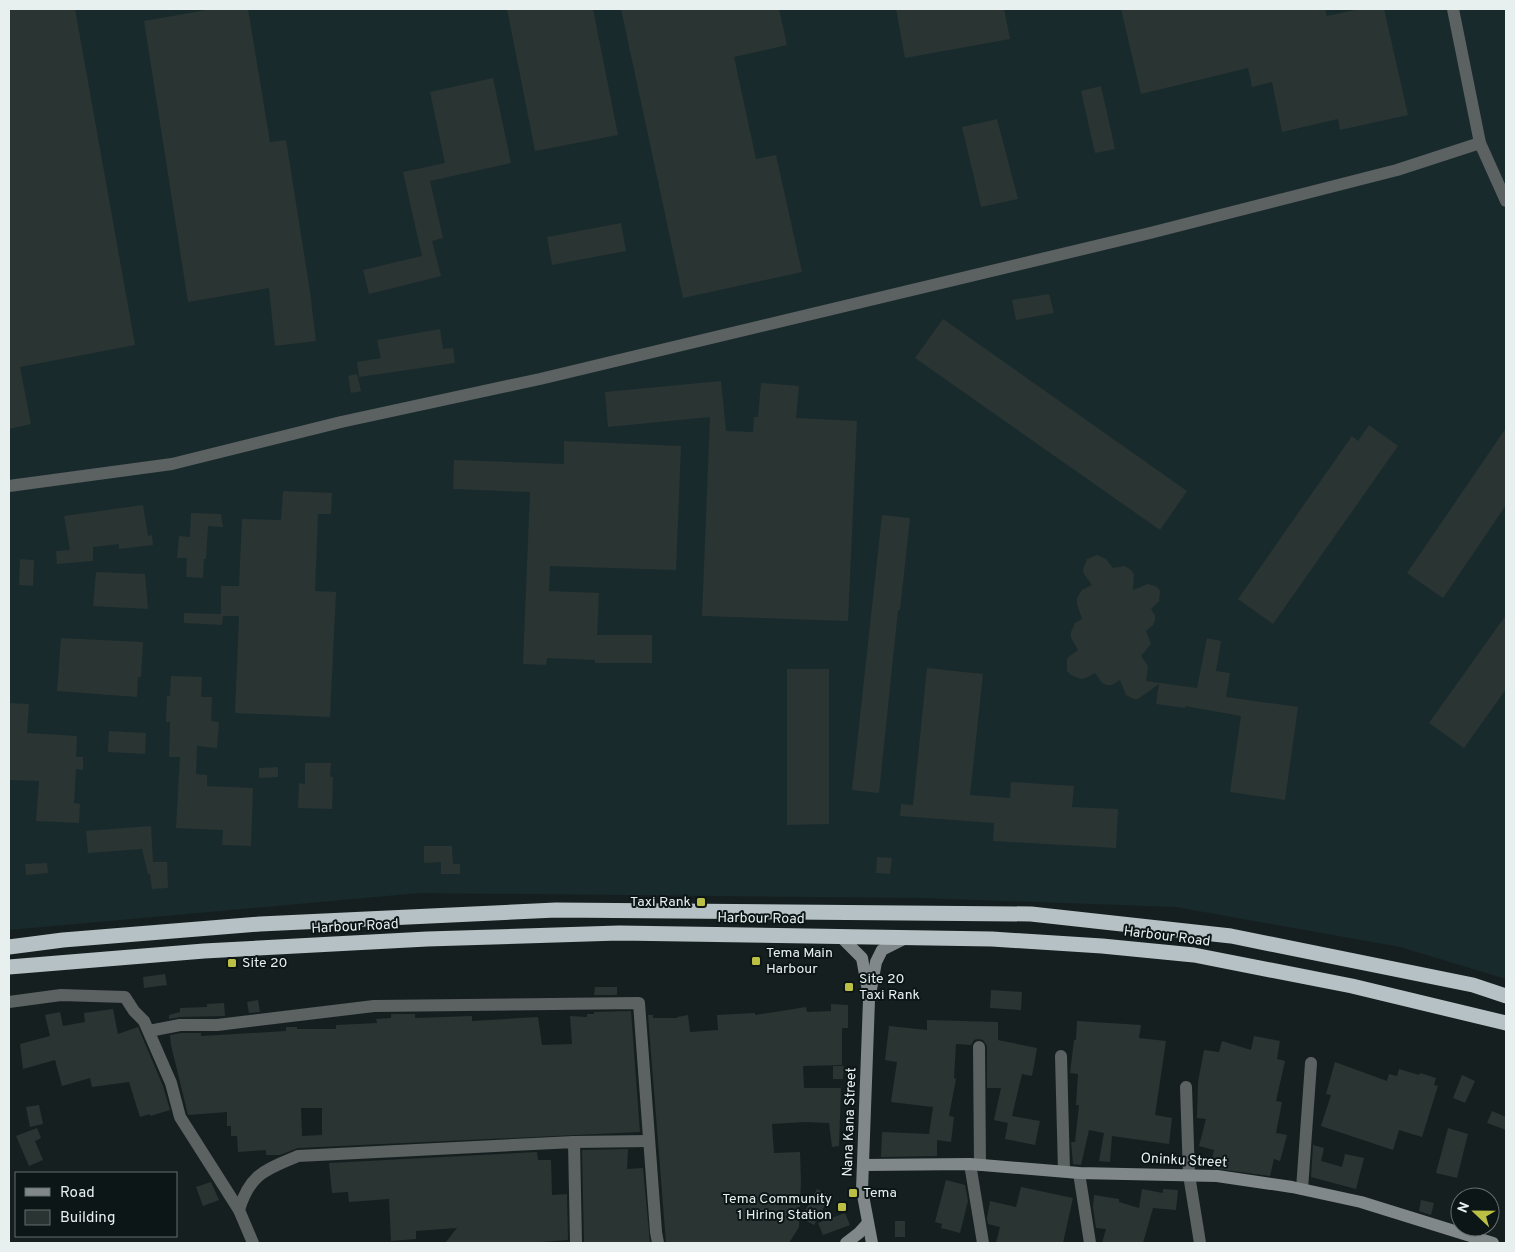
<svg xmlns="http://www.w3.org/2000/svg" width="1515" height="1252" viewBox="0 0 1515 1252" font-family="Overpass,sans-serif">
<rect width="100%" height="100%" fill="#161f20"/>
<path fill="#192a2c" d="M9 9H1506V979L1400 947 1176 907 923 898 420 893 9 930Z"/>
<g fill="#2a3433" fill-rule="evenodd">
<path d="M9 9H75L135 345 20 367 31 424 9 429Z"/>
<path d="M212 9H248L270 142 286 140 310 292 316 341 275 346 269 288 188 302 144 21Z"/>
<path d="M507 9H593L618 135 535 151Z"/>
<path d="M621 9H779L787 45 734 57 756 159 776 155 802 272 683 298Z"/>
<path d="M896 9H1004L1010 39 905 58Z"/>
<path d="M1121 9H1325L1327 16 1355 10 1354 9H1384L1408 115 1340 130 1338 119 1282 132 1272 82 1252 87 1248 68 1141 94Z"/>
<path d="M493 78 511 163 430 181 443 238 432 241 441 276 369 294 363 270 422 256 403 172 445 163 430 92Z"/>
<path d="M1101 86 1115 149 1095 153 1081 91Z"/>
<path d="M997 119 1018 199 981 207 962 127Z"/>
<path d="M621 223 626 251 552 265 547 237Z"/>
<path d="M1049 294 1054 313 1016 320 1012 300Z"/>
<path d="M943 319 1187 491 1160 530 915 358Z"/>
<path d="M440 329 443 349 453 348 455 363 359 377 357 362 381 358 377 340Z"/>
<path d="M357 374 361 391 351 393 348 376Z"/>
<path d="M721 381 726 431 753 432 754 417H758L761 383 799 386 796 418 857 421 848 621 702 616 710 417 608 427 605 392Z"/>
<path d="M1369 425 1398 446 1273 624 1238 599 1352 436 1358 441Z"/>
<path d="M1506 428V505L1443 598 1407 573Z"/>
<path d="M564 441 681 446 676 570 550 566 549 591 599 593 597 635H652V663H595V660L547 658 546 665 523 664 530 492 453 489 454 460 564 464Z"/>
<path d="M283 491 332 493 331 514H318L315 591 336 592 330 717 235 713 239 616H223L222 625 184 623V613L221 614V586H239L242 519 281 520Z"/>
<path d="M143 505 148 536 152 535 153 545 119 549V544L93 547V561L57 564 56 551 70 550 64 516Z"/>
<path d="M191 513 221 514 223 527 208 526 206 559H204L203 578 186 577 187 558H177L179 536 190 537Z"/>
<path d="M882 515 910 518 900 610H898L879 793 852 790Z"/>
<path d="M1097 555 1106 559 1113 568 1125 566 1132 571 1134 575 1133 590 1148 584 1157 587 1160 591 1159 601 1151 609 1155 615V620L1153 625 1146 631 1151 644 1141 656 1148 666 1146 681 1197 688 1207 638 1221 641 1216 671 1230 673 1226 697 1298 707 1285 800 1230 792 1241 716 1185 706V708L1156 704 1159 684 1138 699H1134L1126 695 1120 680 1112 685H1107L1102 683 1095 673 1086 678 1081 679 1071 675 1067 671V659L1071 655 1078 650 1071 638V632L1075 623 1082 619 1077 604V598L1082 590 1092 585 1084 574 1083 569 1087 559Z"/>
<path d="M20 559 34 560 33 586 19 585Z"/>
<path d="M96 572 145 574 148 609 93 606Z"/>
<path d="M1506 615V689L1464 748 1429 723Z"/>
<path d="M61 638 143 642 141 677H138L137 697 57 691Z"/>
<path d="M927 668 983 674 970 795 1010 798 1011 782 1074 786 1072 807 1118 809 1116 848 993 841 994 823 900 816 901 804 913 805Z"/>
<path d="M787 669H829V824L787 825Z"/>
<path d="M171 676 202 677 201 697H212L211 721 219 722 217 748 197 746 196 774 207 775V786L253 788 251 846 222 845 223 830 176 828 180 757H169L170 722H166L167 696H170Z"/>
<path d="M9 703 29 704 27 733 77 736 76 757H83V770L76 769 74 803 80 804 79 823 36 821 39 781 9 780Z"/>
<path d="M109 731 146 733 145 754 108 752Z"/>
<path d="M305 763H331L330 777H333L332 809 298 808 299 783 305 784Z"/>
<path d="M278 767V777L259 778V768Z"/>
<path d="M151 826 153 862H167L168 888 152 889 150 874H148L142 849 88 853 86 831Z"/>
<path d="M424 846H452L453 864H460V874H441V862L424 863Z"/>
<path d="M877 857 892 858 890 874 876 873Z"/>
<path d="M47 863 48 873 26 875 25 864Z"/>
<path d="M165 974 167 985 144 988 143 977Z"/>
<path d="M595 987H617V995H594Z"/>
<path d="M991 990 1022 992 1021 1010 990 1008Z"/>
<path d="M258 1000 260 1012 249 1013 247 1002Z"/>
<path d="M224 1003 225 1016 180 1017 169 1019V1015L180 1012V1008L207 1007V1004Z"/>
<path d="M831 1004 848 1005V1028H842V1065L803 1066 804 1088H841L839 1146 832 1147 829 1123 805 1122 772 1124 774 1153 800 1152 801 1182 799 1227 789 1243H666L648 1015H653V1018H678L677 1017 688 1015 690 1032 718 1030 717 1015 755 1013V1015L806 1007 807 1012 831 1011Z"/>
<path d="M113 1009 118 1034 138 1027 163 1086 170 1110 150 1116V1114L140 1117 129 1082 92 1087 90 1078 62 1086 55 1060 23 1069 20 1044 50 1036 45 1015 60 1012 63 1026 85 1022 84 1013Z"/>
<path d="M631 1011 640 1132 298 1148 280 1155H266V1150L238 1152 237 1136H231V1126H227V1112L188 1115 171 1045 170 1035 181 1033H201V1036L286 1031V1027H297V1029H336V1025L377 1023 376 1019 391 1018V1014H415V1018L472 1016V1021L538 1017 542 1045 572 1044 570 1016 587 1017V1014H594V1012ZM301 1108H322V1135L302 1136Z"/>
<path d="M927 1020 998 1022V1040L1037 1048 1032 1076 1022 1074 1012 1116 1040 1121 1035 1145 1005 1139 1008 1123 994 1120 1001 1088H987V1046L983 1040 978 1039 974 1040 971 1045 956 1044 954 1078 956 1079 949 1116 954 1117 951 1142 937 1140V1156L881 1157 882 1132 929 1134 933 1107 891 1102 897 1062 885 1060 889 1026 927 1030Z"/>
<path d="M1077 1021 1141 1025 1139 1038 1166 1041 1155 1115 1172 1118 1169 1144 1112 1136 1110 1162 1099 1161 1104 1133 1089 1130 1081 1165 1073 1164 1071 1142H1075L1079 1105H1076L1078 1074 1070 1073 1074 1040H1076Z"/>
<path d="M1254 1036 1280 1041 1277 1059 1285 1061 1276 1101 1282 1102 1276 1133 1287 1135 1280 1161 1274 1159 1270 1176 1210 1168 1214 1150 1199 1146 1206 1119 1197 1118 1198 1082 1204 1050 1219 1052 1222 1041 1251 1050Z"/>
<path d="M1335 1062 1387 1081 1389 1074 1397 1076 1399 1069 1419 1075 1420 1073 1436 1078 1434 1085 1438 1086 1422 1137 1399 1130 1393 1150 1321 1126 1331 1095 1326 1094Z"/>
<path d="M833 1066H844L843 1079H833Z"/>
<path d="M1462 1075 1475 1081 1465 1103 1453 1098Z"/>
<path d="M39 1105 43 1124 30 1127 26 1107Z"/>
<path d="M1492 1111 1506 1117V1130L1487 1123Z"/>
<path d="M37 1128 41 1138 35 1141 43 1160 29 1166 16 1136Z"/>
<path d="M1448 1128 1468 1134 1457 1178 1436 1173Z"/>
<path d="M1313 1145 1324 1148 1321 1161 1342 1167 1345 1154 1364 1158 1356 1189 1311 1177Z"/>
<path d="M628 1149 627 1169 643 1168 650 1243H584L582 1150Z"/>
<path d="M537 1152 538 1160H551L552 1195 567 1194 568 1240 541 1242V1243H445L457 1228 416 1231V1239L391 1241 389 1199 349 1202 348 1192 332 1193 329 1163Z"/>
<path d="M946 1180 965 1185 968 1201 960 1233 941 1228 942 1224 935 1222Z"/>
<path d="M211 1182 219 1200 203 1206 196 1187Z"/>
<path d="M1021 1187 1073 1198 1063 1243H996L1000 1227 988 1224 987 1218 990 1201 1016 1207Z"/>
<path d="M817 1189 830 1196 814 1225 801 1218Z"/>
<path d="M1142 1189 1163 1193V1189L1178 1190 1176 1210 1153 1208 1143 1243H1102L1106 1229 1096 1228 1093 1207 1094 1195 1119 1199V1202L1139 1208Z"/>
<path d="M1421 1200 1434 1203 1431 1215 1419 1211Z"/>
<path d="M845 1213 850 1225 823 1235 818 1223Z"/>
<rect x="895" y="1221" width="10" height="16"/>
</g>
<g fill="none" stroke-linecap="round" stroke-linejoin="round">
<g stroke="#5c6162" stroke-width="12">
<path d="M1453 9 1480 143 1506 201"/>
<path d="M9 486 172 464 341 422 540 379 1150 233 1397 170 1480 143"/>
<path d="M9 1002 61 995 125 997 134 1011 144 1021 171 1083 180 1117 239 1210 253 1243"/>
<path d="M149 1031 180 1025H217L374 1006 639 1003 656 1232 658 1243"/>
<path d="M979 1047 980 1165"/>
<path d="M1061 1056 1064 1171"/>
<path d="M1186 1087 1189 1175 1200 1243"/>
<path d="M574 1142 649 1141"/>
<path d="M970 1164 983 1243"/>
<path d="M1079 1173 1090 1243"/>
<path d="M1302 1189 1311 1063"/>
<path d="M239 1210C250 1173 266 1170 298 1156L574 1142 576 1243"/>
</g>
<g stroke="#80888a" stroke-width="12">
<path d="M840 936 862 958 868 991"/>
<path d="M864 1165 970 1164 1079 1173 1217 1176 1292 1187 1361 1202 1493 1243"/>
<path d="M846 1243 859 1233 868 1223"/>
<path d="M872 1243 862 1190 869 1000 876 962 882 950 908 937"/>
</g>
<g stroke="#b6c1c5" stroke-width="15">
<path d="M9 947 63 940 260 924 556 910 1031 914 1231 936 1473 985 1506 996"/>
<path d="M9 967 204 951 427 939 619 933 992 939 1102 946 1194 955 1352 986 1506 1023"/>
</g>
</g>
<g fill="#bbc044" stroke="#0d1617" stroke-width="2">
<rect x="696" y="897" width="10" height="10" rx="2.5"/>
<rect x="751" y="956" width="10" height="10" rx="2.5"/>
<rect x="227" y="958" width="10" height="10" rx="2.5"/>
<rect x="844" y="982" width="10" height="10" rx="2.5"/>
<rect x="848" y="1188" width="10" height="10" rx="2.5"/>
<rect x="837" y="1202" width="10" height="10" rx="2.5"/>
</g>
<g text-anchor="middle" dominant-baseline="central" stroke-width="4" stroke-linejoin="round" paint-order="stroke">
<g font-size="14" fill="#e8efef" stroke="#0d1617" text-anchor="start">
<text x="691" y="902" text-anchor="end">Taxi Rank</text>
<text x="766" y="953">Tema Main<tspan x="766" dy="16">Harbour</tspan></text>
<text x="242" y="963">Site 20</text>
<text x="859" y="979">Site 20<tspan x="859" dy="16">Taxi Rank</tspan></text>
<text x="863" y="1193">Tema</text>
<text x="832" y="1199" text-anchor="end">Tema Community<tspan x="832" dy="16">1 Hiring Station</tspan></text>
</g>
<g font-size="14" fill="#e8efef" stroke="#0d1617">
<text transform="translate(761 919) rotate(1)">Harbour Road</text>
<text transform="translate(355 927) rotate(-3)">Harbour Road</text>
<text transform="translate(1167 937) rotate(7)">Harbour Road</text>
<text transform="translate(850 1122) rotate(-88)">Nana Kana Street</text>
<text transform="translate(1184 1161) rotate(3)">Oninku Street</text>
</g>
</g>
<rect width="1515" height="1252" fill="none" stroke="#e8efef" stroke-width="20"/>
<rect x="15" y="1172" width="162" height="65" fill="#0d1617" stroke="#656d6d"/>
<rect x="25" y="1188" width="25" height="8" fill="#80888a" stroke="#656d6d"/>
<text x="60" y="1197" font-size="15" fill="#e8efef">Road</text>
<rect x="25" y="1210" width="25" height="15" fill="#2a3433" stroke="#656d6d"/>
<text x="60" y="1222" font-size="15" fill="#e8efef">Building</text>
<g transform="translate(1475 1212) rotate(292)"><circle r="24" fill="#0d1617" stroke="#656d6d"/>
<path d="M0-4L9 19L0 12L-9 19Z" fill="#bbc044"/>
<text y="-8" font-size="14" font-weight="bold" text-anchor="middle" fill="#e8efef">N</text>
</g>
</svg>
